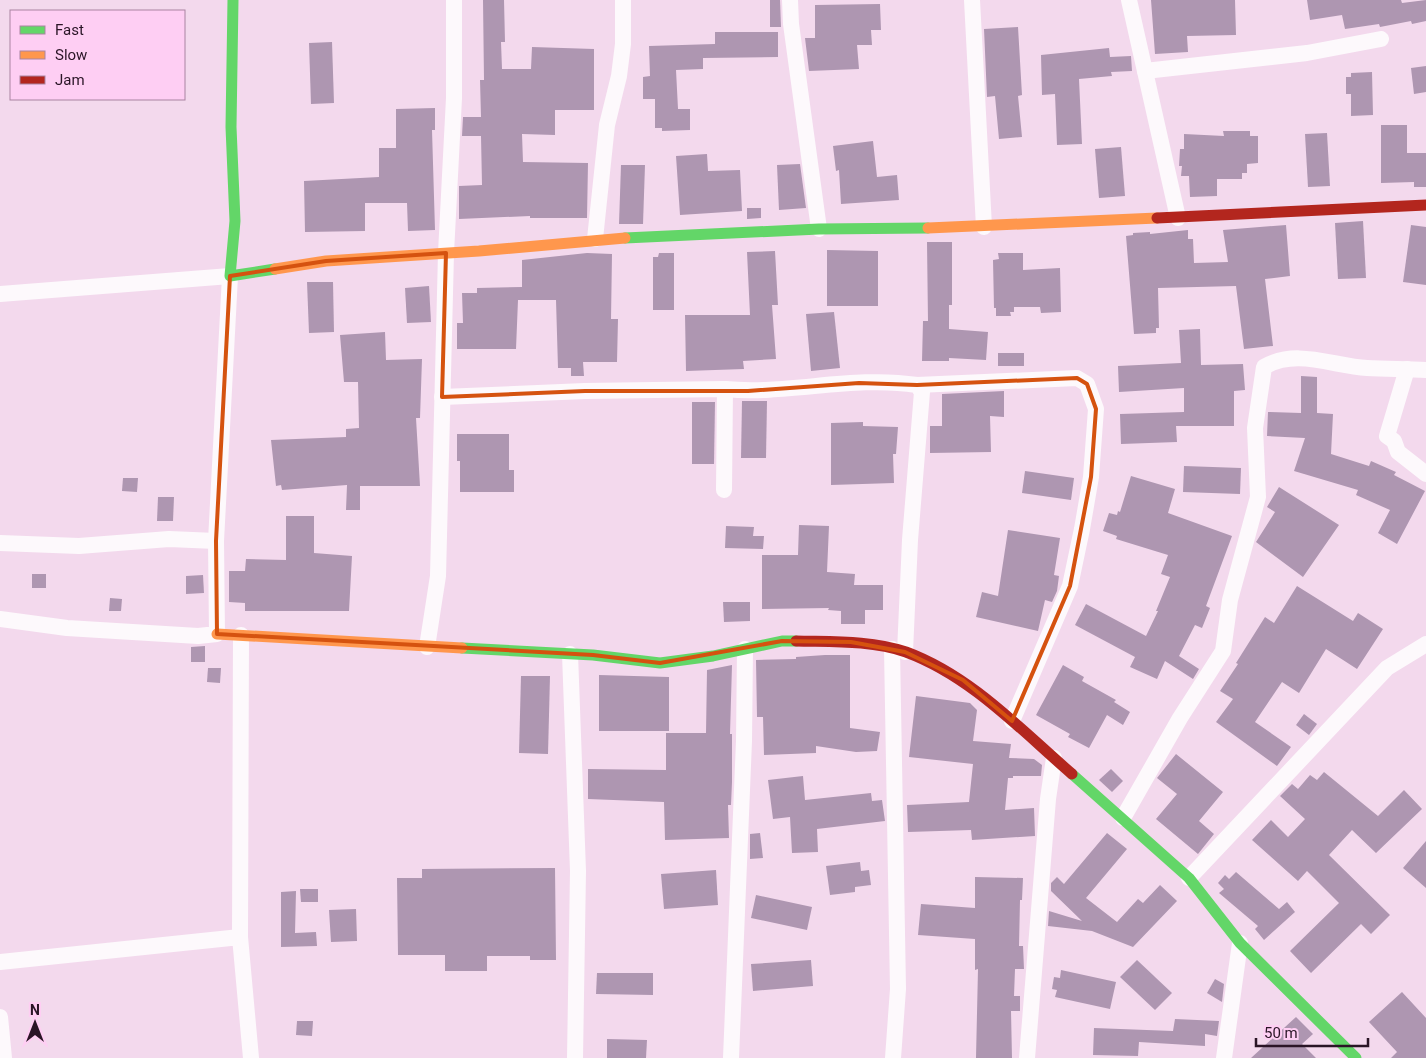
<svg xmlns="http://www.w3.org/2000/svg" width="1426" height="1058" viewBox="0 0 1426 1058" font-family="Roboto,sans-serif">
<rect width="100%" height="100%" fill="#f3d9ed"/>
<g fill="#ae96b1">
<path d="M483 0H504L505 42H501L502 69H531L532 47 594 49V110H555V135L522 134 523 162 588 163 587 218H530V216L459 219V186L482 185 481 136H462L463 117H481L480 80H484Z"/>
<path d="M770 0H780L781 27H770Z"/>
<path d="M1151 0H1235L1236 35 1187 36 1188 52 1155 54Z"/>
<path d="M1307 0H1401L1402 3 1426 0V21L1412 24 1411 21 1380 27 1379 24 1345 29 1342 15 1310 20Z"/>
<path d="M880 4 881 30H871L872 45H857L859 69 809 71 805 38H815V5Z"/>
<path d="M1018 27 1022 95 1018 96 1022 137 999 139 995 96 987 97 984 29Z"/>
<path d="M715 32H778V57L703 58V69L676 70 678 109H690V130L662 131V128H655V99H643V77L650 76 649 46 715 44Z"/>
<path d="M332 42 334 103 311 104 309 43Z"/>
<path d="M1109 48 1110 57 1131 56 1132 71 1111 72 1112 76 1079 79 1082 144 1057 145 1055 94 1042 95 1041 55Z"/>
<path d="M1426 66V92L1414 94 1411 68Z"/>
<path d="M1372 72 1373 115 1351 116V94H1346V77H1351V73Z"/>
<path d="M435 108V130H432L435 230 408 231 407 203H365V231L305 232 304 181 379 177V148H396V109Z"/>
<path d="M1381 125H1407V153H1426V187H1414V182L1381 183Z"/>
<path d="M1223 131H1250V136H1258V163L1247 164V173H1242V179H1217V196L1190 197 1189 176H1181L1182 166H1179L1180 149H1184V134L1224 136Z"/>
<path d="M1327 133 1330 186 1308 187 1305 134Z"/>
<path d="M873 141 877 177 897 175 899 200 841 204 839 170 836 171 833 146Z"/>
<path d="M1121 147 1125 196 1099 198 1095 149Z"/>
<path d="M707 154 708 171 740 170 742 211 680 215 676 156Z"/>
<path d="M800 164 806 208 779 210 777 165Z"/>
<path d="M621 165H645L643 224H619Z"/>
<path d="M747 208H761V218L747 219Z"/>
<path d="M1363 221 1366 278 1338 279 1335 223Z"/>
<path d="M1286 225 1290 276 1265 279 1273 346 1244 349 1236 286 1158 288 1159 328H1156V333L1134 334 1126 236 1133 235V233L1150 232V234L1188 230V239H1193L1194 263 1228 262 1223 230Z"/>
<path d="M1411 225 1426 227V285L1403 282Z"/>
<path d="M927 242H952V305H949V329L988 332 986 360 949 358V361H922L923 321H928Z"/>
<path d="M827 250 878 251V306H827Z"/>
<path d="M775 251 778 305H772L776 359 743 361 744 369 686 371 685 315H750L747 252Z"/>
<path d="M587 253 612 254 611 319H618L617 362H583L584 376H571V368H558L556 300H518L516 349H457V323H463L462 293H477V288L522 287V260Z"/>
<path d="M659 253H674V310H653V257H658Z"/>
<path d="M998 253H1023V270L1060 268 1061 312 1041 313 1040 307H1014V312H1010L1011 316H996V308H994L993 260 999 259Z"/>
<path d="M307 282H333L334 332 309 333Z"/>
<path d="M429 286 431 322 407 323 405 288Z"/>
<path d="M834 312 840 368 811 371 806 314Z"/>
<path d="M1200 329 1201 365 1243 364 1245 390 1234 391V426H1176L1177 442 1121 444 1120 414 1184 412V388L1119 392 1118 366 1181 363 1179 330Z"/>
<path d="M385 332 386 360 422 359 420 418H416L420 486H360V510H346L347 485 282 490 281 485 276 486 271 440 346 437V429L359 428 358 382H344L340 335Z"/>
<rect x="998" y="353" width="26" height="13"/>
<path d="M1301 376 1317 377V413L1333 414 1331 454 1369 466 1371 461 1396 472 1394 475 1425 491 1397 544 1378 533 1390 510 1356 495 1358 490 1294 471 1305 438 1267 436 1268 412 1301 413Z"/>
<path d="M1004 391V417L990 416 991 452 930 453V426H942V394Z"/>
<path d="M742 401H767L766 458H741Z"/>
<path d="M692 402H715L714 464H692Z"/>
<path d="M863 422V426L898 427 896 454H893L894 483 831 485V423Z"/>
<path d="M457 434H509V470H514V492H460V461H457Z"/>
<path d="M1184 466 1241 468 1240 494 1183 492Z"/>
<path d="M1025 471 1074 478 1071 500 1022 493Z"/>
<path d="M1131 476 1175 489 1168 513 1232 536 1206 606 1210 608 1202 628 1195 625 1179 656 1199 669 1193 679 1165 661 1157 679 1130 667 1135 657 1075 625 1086 604 1146 636 1158 611H1156L1170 577 1161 574 1168 555 1116 539 1117 536 1103 531 1109 513 1117 515 1118 511 1120 512Z"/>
<path d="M123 478H138L137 492 122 491Z"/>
<path d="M1279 487 1339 525 1303 577 1256 542 1275 512 1267 507Z"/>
<path d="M158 497H174L173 521H157Z"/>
<path d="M286 516H314V553L352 556 349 611H245V603L229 602V571H245L246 559 286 560Z"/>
<path d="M799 525 829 526 827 572 855 574 854 585H883V610H865V624H841V611L828 610 829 608 762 609V555H798Z"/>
<path d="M726 526 754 527 753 536H764L763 549 725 548Z"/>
<path d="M1008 530 1060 538 1054 575 1059 576 1057 591 1052 602 1045 600 1038 631 976 617 982 592 998 596Z"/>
<rect x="32" y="574" width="14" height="14"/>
<path d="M203 575 204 593 186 594V576Z"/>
<path d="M1297 586 1353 621 1358 613 1383 629 1357 669 1326 649 1299 693 1282 682 1255 722 1291 747 1277 766 1216 722 1233 699 1220 691 1238 664 1236 663 1265 617 1274 623Z"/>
<path d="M110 598 122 599 121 611H109Z"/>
<path d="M723 602H750V621L724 622Z"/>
<path d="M205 646V662H191V647Z"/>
<path d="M825 655H850V728L880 732 877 751 856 752 816 746V753L764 755 763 717H757L756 660 796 659V657Z"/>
<path d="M732 665 730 734H732V782L731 805H728L729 838 665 840 664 802 588 799V769L666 770V733H706L707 670Z"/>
<path d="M1063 665 1084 677 1082 681 1116 700 1114 702 1130 712 1123 725 1107 715 1089 748 1068 737 1070 734 1036 715Z"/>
<path d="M208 668H221L220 683 207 682Z"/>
<path d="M599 675 669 677V731H599Z"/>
<path d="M521 676H550L548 754 519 753Z"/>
<path d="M916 696 970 703 977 710 973 741 1011 744 1009 758 1034 759 1042 765 1041 776H1013V778H1008L1005 810 1034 808 1035 836 972 840 971 830 908 832 907 805 969 802 973 764 909 757Z"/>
<path d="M1304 714 1317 724 1309 735 1296 725Z"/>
<path d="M1176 754 1223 792 1199 821 1214 834 1198 854 1156 819 1177 794 1157 778Z"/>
<path d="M1111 769 1123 781 1112 792 1099 780Z"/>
<path d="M1324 772 1378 816 1404 790 1422 809 1376 853 1352 830 1329 855 1390 915 1371 934 1361 924 1311 973 1290 951 1339 903 1307 871 1298 881 1252 840 1271 820 1288 837 1305 819 1280 796 1292 784 1298 789 1310 775 1317 780Z"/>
<path d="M803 776 805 800 871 793 872 801 882 800 885 821 817 829 818 852 792 853 790 817 773 819 768 780Z"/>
<path d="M760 833 763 858 750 859V834Z"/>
<path d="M1107 833 1127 849 1086 898 1117 922 1138 899 1143 903 1160 885 1177 901 1133 947 1092 931 1048 926 1049 911 1082 921 1051 891V883L1057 877 1064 884Z"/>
<path d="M1426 841V888L1403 868Z"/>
<path d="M860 862 861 871 869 870 871 885 855 887V892L830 895 826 866Z"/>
<path d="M555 868 556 960H530V956H487V971H445V955H398L397 878H422V869Z"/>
<path d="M716 870 718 905 664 909 661 874Z"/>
<path d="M1236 872 1279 909 1287 902 1295 912 1264 940 1255 929 1258 926 1219 893 1224 889 1218 883 1225 875 1229 879Z"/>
<path d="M975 877 1023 878 1022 900H1020L1019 946H1023L1024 969H1015L1014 996H1020V1011H1011L1012 1058H976L978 969 975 970V939L918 935 921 904 975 908Z"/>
<path d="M300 889H318V902H301Z"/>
<path d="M296 891 295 933 316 932 317 946 281 947V892Z"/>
<path d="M756 895 812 907 807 930 751 918Z"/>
<path d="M356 909 357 941 331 942 329 910Z"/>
<path d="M811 960 813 986 753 991 751 964Z"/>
<path d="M1137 960 1172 993 1155 1010 1120 977Z"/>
<path d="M1061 970 1116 982 1110 1009 1055 997 1057 990 1052 989 1054 977 1060 978Z"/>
<path d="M597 973H653V995L596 994Z"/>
<path d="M1215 979 1224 984 1222 1002 1207 993Z"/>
<path d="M1402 992 1426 1018V1058H1391L1397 1052 1369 1022Z"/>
<path d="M1296 1017 1313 1034 1302 1044 1316 1058H1251Z"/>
<path d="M1175 1019 1219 1021 1217 1036 1205 1034V1046L1139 1042 1138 1056 1093 1055 1094 1028 1173 1031Z"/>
<path d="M297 1021H313L312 1036 296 1035Z"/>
<path d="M607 1039 647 1040 646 1058H607Z"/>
</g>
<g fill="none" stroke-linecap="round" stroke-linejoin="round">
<g stroke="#fdf9fc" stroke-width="16">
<path d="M790 0 791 24 819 229"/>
<path d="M972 0 984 227"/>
<path d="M1129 0 1178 218"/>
<path d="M1145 71 1307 53 1381 39"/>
<path d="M595 239 607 125 619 76 623 44V0"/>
<path d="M0 294 230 276 216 541"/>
<path d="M1407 369 1387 436 1394 441 1398 452 1426 474"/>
<path d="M917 385 1077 378 1087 384 1096 409 1091 477 1082 529 1070 586 1012 721"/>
<path d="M442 397 585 391 725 389C789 395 853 375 917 385L922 392 910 540 905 652"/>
<path d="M724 490 725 389"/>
<path d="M0 543 79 546 169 539 216 541 217 634 198 636 67 628 0 619"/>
<path d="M427 647 438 576 446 253 454 98V0"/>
<path d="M892 649 898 989 893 1058"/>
<path d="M570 654 578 871 575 1058"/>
<path d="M1123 818 1180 718 1223 651 1230 600 1258 497 1255 428 1264 367C1296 348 1333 366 1367 368 1387 369 1406 369 1426 370"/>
<path d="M1189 878 1387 668 1426 644"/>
<path d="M240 937 241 635"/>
<path d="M0 962 240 937 251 1058"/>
<path d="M0 1017 4 1058"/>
<path d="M731 1058 744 741 745 649"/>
<path d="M1027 1058 1048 799 1054 758"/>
<path d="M1224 1058 1240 943"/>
</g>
<g stroke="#63d668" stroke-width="11">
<path d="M233 0 231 127 235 221 230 276 275 269"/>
<path d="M625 238 819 229 928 228"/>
<path d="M462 648 593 655 660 663 713 656 782 641H796"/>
<path d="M1072 774 1189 878 1240 943 1356 1058"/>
</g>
<g stroke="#ff974d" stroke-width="11">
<path d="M928 228 1157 218"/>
<path d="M275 269 326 261 479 251 625 238"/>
<path d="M217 634 462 648"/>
</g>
<g stroke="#b3261e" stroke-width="11">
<path d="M1157 218 1426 205"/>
<path d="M796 641C831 642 871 640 906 652 971 676 1020 729 1072 774"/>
</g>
</g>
<path fill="none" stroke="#d5520f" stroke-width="4" stroke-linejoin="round" d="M446 253 442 397 585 391H748L859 383 917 385 1077 378 1087 384 1096 409 1091 477 1070 586 1012 721 963 680 905 652 851 642 782 641 660 663 593 655 217 634 216 541 230 276 326 261Z"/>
<rect x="10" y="10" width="175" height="90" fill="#fecef3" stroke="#a984a1"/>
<rect x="20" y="26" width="25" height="8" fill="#63d668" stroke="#a984a1"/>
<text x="55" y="35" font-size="15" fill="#2a1526">Fast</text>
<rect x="20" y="51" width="25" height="8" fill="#ff974d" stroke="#a984a1"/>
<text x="55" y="60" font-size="15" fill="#2a1526">Slow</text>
<rect x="20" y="76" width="25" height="8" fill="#b3261e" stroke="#a984a1"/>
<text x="55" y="85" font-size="15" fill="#2a1526">Jam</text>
<g transform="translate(35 1023)" stroke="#fecef3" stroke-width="4" paint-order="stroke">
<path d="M0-4L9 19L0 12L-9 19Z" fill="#2a1526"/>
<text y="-8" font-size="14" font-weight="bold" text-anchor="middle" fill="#2a1526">N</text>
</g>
<path d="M1256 1038v8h112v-8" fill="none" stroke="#2a1526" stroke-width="2.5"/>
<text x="1264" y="1038" font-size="15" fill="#2a1526" stroke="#fecef3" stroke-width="4" paint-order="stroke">50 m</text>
</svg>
